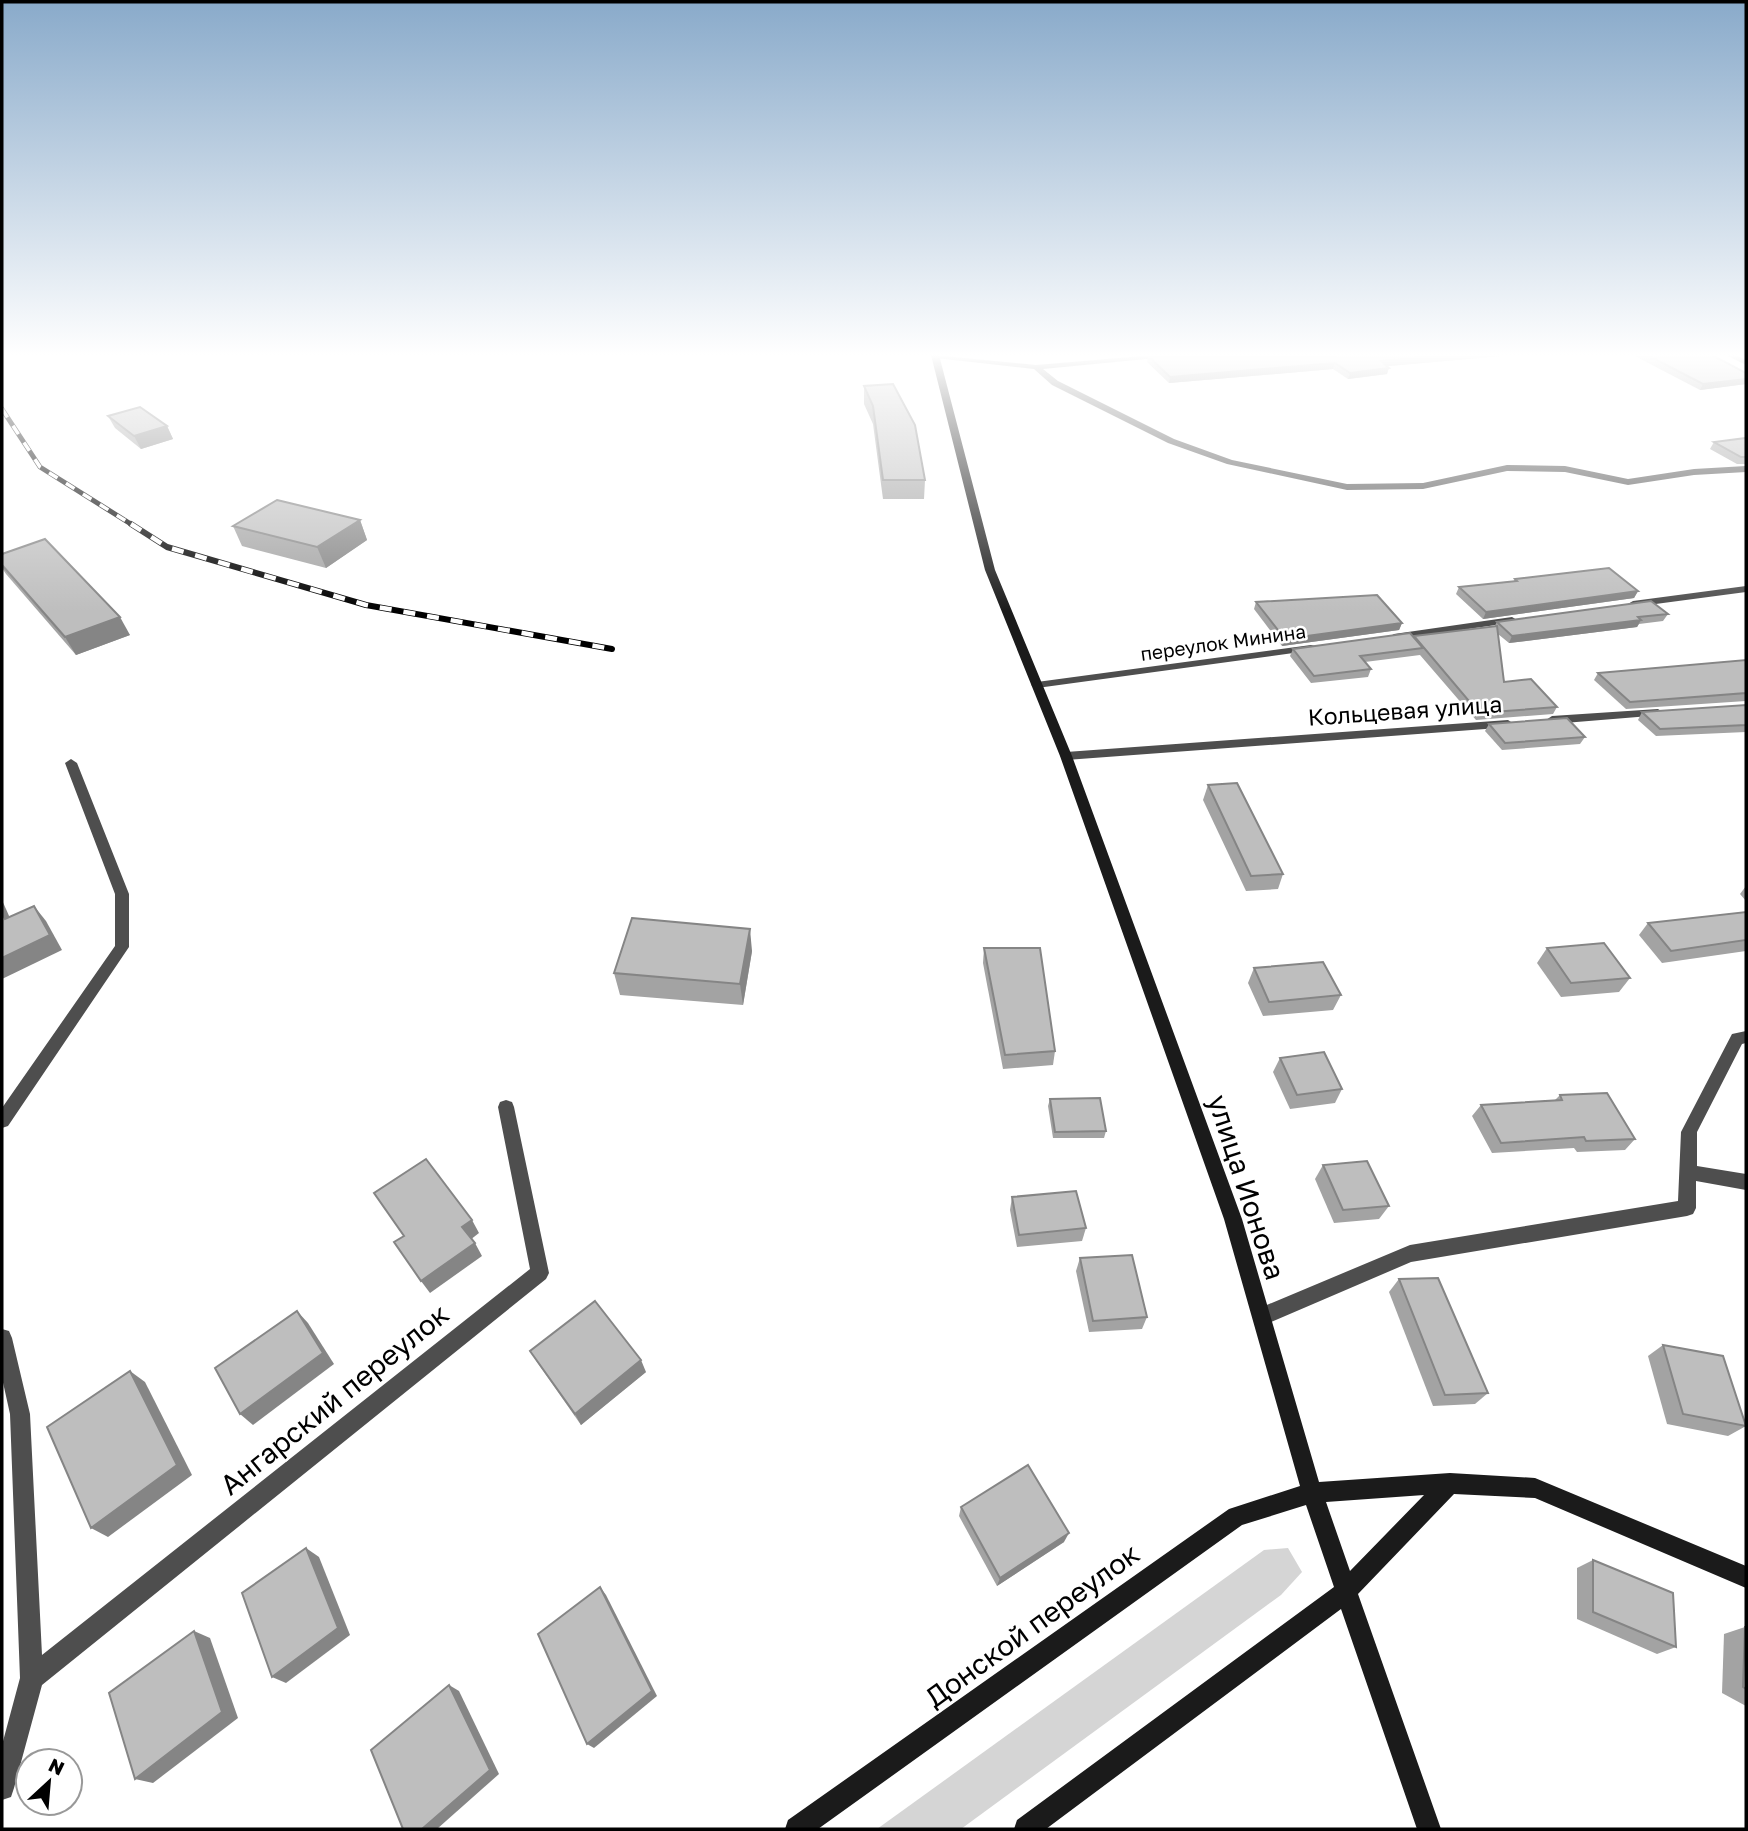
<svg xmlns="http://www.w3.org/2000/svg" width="1748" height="1831" viewBox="0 0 1748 1831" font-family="'Golos Text',sans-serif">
<rect width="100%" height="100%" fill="#fff"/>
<path fill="#d5d5d5" d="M1288 1548 1302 1572 1281 1595 961 1829H877L1264 1550Z"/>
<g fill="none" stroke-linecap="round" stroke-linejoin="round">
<g fill="#4e4e4e" fill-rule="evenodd">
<path d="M933 355 1036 365 1154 355H1187L1043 369 1058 381 1174 439 1232 460 1347 484 1423 483 1507 465 1565 466 1628 479 1694 469 1746 466V472L1694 475 1628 485 1565 472 1507 471 1423 489 1347 490 1227 464 1168 443 1052 385 1034 369 936 358Z"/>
<path d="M1726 355H1735L1746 360V365Z"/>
<path d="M1746 586V592L1633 607 1628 604 1633 601Z"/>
<path d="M1512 617 1517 620 1516 622 1394 640 1389 637 1394 634Z"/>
<path d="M1311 645 1315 646V650L1037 688 1031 685 1037 682Z"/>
<path d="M1658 709 1664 713 1662 715 1552 724 1546 720 1552 716Z"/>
<path d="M1508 720 1514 724 1512 727 1066 760 1060 756 1066 752Z"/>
<path d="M71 759 77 763 129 894V947L8 1126 2 1128V1108L115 946V894L65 763Z"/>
<path d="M1746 1031V1043L1742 1044 1697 1132V1166L1746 1174V1190L1696 1181V1208L1693 1214 1687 1216 1411 1262 1262 1326 1255 1324 1253 1317 1255 1310 1410 1245 1678 1201 1681 1132 1732 1034Z"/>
<path d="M506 1100 512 1102 514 1107 549 1273 546 1279 42 1685 14 1788 11 1797 2 1800V1745L20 1678 10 1414 2 1378V1329L9 1331 12 1338 30 1414 42 1655 530 1269 498 1107 500 1102Z"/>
</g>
<path fill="#1b1b1b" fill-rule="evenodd" d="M931 355H939L995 570 1072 756 1242 1219 1319 1482 1450 1473 1535 1478 1746 1566V1588L1535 1498 1454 1494 1358 1594 1441 1829H1417L1341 1609 1046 1829H1014L1017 1820 1334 1587 1306 1505 1242 1525 818 1829H785L788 1820 1229 1509 1300 1486 1224 1219 1060 756 985 570ZM1424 1495 1350 1571 1326 1502Z"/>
<defs>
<path id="rail-far1" d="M2 409 40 467 134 526"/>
<path id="rail" d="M131 524 167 547 366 605 612 649"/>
</defs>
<use href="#rail-far1" stroke="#000" stroke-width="5"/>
<use href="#rail" stroke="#000" stroke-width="6"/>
<use href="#rail-far1" stroke="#fff" stroke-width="3.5" stroke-dasharray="10" stroke-linecap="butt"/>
<use href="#rail" stroke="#fff" stroke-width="4.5" stroke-dasharray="12" stroke-linecap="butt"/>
</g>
<g fill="#a3a3a3">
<path d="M1512 355 1388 366 1387 374 1348 379 1333 369 1169 383 1147 362 1148 356Z"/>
<path d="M1633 355H1712L1746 373V384L1700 390Z"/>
<path d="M864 386 925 480 924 499H883L873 424 864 404Z"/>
<path d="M108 416 167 426 173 439 141 449 115 428Z"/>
<path d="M1746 438V464H1737L1710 449 1714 442Z"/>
<path d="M360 520 367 540 326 568 242 546 233 526Z"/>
<path d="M2 554 130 635 76 655 6 574 2 568Z"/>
<path d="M1515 579 1638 591 1634 598 1483 619 1456 594 1459 587 1514 581Z"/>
<path d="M1256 602 1402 623 1399 630 1282 646 1254 609Z"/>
<path d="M1668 614 1663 621 1639 624 1637 627 1509 643 1498 634 1504 682 1557 707 1553 714 1476 720 1420 655 1365 662 1371 669 1368 677 1311 683 1290 656 1293 649 1413 637 1494 627 1497 622Z"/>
<path d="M1746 660V701L1626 709 1594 680 1598 673Z"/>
<path d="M1746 705V732L1656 736 1638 720 1642 712Z"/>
<path d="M1489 724 1585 737 1580 744 1502 750 1485 731Z"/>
<path d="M1208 785 1283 874 1278 889 1246 891 1203 800Z"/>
<path d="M1746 886V901L1740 894Z"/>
<path d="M1746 912V951L1662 963 1639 935 1648 923Z"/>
<path d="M984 948 1055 1051 1053 1065 1003 1069 983 963Z"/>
<path d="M1547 948 1630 978 1619 992 1561 997 1537 963Z"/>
<path d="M752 951 743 1005 620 995 614 973Z"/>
<path d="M1254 968 1341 995 1333 1010 1263 1016 1248 983Z"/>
<path d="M1280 1058 1342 1089 1335 1103 1290 1109 1273 1072Z"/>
<path d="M1560 1095 1635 1139 1625 1150 1577 1152 1574 1148 1492 1153 1472 1116 1481 1105 1555 1100Z"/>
<path d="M1050 1099 1106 1131 1104 1138H1053L1048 1106Z"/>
<path d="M1323 1165 1389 1206 1379 1219 1334 1223 1315 1179Z"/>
<path d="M1012 1197 1086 1228 1082 1241 1017 1247 1010 1210Z"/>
<path d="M1080 1258 1147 1317 1142 1329 1089 1332 1076 1271Z"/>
<path d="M1399 1279 1488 1393 1475 1404 1433 1406 1389 1292Z"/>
<path d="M1663 1345 1746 1426 1728 1436 1667 1424 1648 1356Z"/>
<path d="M530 1351 646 1372 581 1425 537 1362Z"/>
<path d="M961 1507 1064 1542 997 1586 959 1516Z"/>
<path d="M1593 1560 1676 1647 1657 1654 1577 1619V1568Z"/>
<path d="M1745 1627H1746V1706L1722 1693 1724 1634Z"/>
</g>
<g fill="#858585">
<path d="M1447 355H1512L1379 367 1381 361Z"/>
<path d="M1335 363 1333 369 1169 383 1170 377Z"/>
<path d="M1389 368 1387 374 1348 379 1350 373Z"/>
<path d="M1746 379V384L1700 390 1703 384Z"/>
<path d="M167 426 173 439 141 449 134 436Z"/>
<path d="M360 520 367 540 326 568 317 547Z"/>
<path d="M1638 591 1634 598 1483 619 1486 612Z"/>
<path d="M120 617 130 635 76 655 65 637Z"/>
<path d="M1641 620 1637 627 1509 643 1512 636Z"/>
<path d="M1402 623 1399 630 1282 646 1285 639Z"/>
<path d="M2 900 17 934 5 919 2 913Z"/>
<path d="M34 906 46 921 62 950 2 979V958Z"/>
<path d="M750 929 752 951 743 1005 740 984Z"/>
<path d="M472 1220 479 1233 470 1240 462 1227Z"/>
<path d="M475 1243 482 1256 430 1293 421 1281Z"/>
<path d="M297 1311 308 1323 334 1364 253 1425 240 1414Z"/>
<path d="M641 1360 646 1372 581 1425 575 1414Z"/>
<path d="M130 1371 145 1382 192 1475 108 1537 91 1528Z"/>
<path d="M1069 1533 1064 1542 997 1586 1000 1578Z"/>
<path d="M306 1548 319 1557 350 1635 286 1683 272 1677Z"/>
<path d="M600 1587 606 1595 657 1696 594 1748 587 1744Z"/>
<path d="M194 1631 210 1638 238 1718 153 1783 135 1779Z"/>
<path d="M449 1685 459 1691 499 1774 437 1829H422Z"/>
</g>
<g fill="#bebebe" stroke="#858585" stroke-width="2">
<path d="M1447 355 1381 361 1389 368 1350 373 1335 363 1170 377 1148 356Z"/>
<path d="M1647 355H1712L1746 373V379L1703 384Z"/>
<path d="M893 384 915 425 925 480H883L873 406 864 386Z"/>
<path d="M140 407 167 426 134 436 108 416Z"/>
<path d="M1746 438V457H1741L1714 442Z"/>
<path d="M277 500 360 520 317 547 233 526Z"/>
<path d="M45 539 120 617 65 637 2 565V554Z"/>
<path d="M1609 568 1638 591 1486 612 1459 587 1517 581 1515 579Z"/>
<path d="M1377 595 1402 623 1285 639 1256 602Z"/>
<path d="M1651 601 1668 614 1638 617 1641 620 1512 636 1497 622Z"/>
<path d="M1497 626 1504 682 1531 679 1557 707 1479 713 1414 636Z"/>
<path d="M1410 633 1423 648 1360 656 1371 669 1314 676 1293 649Z"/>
<path d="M1746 660V693L1630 702 1598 673Z"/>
<path d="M1746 705V725L1660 729 1642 712Z"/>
<path d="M1567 718 1585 737 1505 743 1489 724Z"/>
<path d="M1237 783 1283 874 1251 876 1208 785Z"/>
<path d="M34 906 50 935 2 958V913L5 919Z"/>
<path d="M1746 912V940L1671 951 1648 923Z"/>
<path d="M632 918 750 929 740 984 614 973Z"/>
<path d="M1604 943 1630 978 1571 983 1547 948Z"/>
<path d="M984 948H1040L1055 1051 1005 1055Z"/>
<path d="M1323 962 1341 995 1269 1002 1254 968Z"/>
<path d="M1324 1052 1342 1089 1297 1095 1280 1058Z"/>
<path d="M1607 1093 1635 1139 1586 1141 1584 1137 1501 1143 1481 1105 1562 1100 1560 1095Z"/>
<path d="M1100 1098 1106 1131 1055 1132 1050 1099Z"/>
<path d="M426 1159 472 1220 462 1227 475 1243 421 1281 394 1242 404 1236 374 1193Z"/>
<path d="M1367 1161 1389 1206 1343 1210 1323 1165Z"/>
<path d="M1076 1191 1086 1228 1019 1235 1012 1197Z"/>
<path d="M1132 1255 1147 1317 1093 1321 1080 1258Z"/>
<path d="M1438 1278 1488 1393 1445 1395 1399 1279Z"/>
<path d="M595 1301 641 1360 575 1414 530 1351Z"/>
<path d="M297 1311 323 1353 240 1414 215 1368Z"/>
<path d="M1663 1345 1723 1356 1746 1426 1683 1414Z"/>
<path d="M130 1371 177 1465 91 1528 47 1427Z"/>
<path d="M1028 1465 1069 1533 1000 1578 961 1507Z"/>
<path d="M306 1548 338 1628 272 1677 242 1593Z"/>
<path d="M1593 1560 1673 1593 1676 1647 1593 1612Z"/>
<path d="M600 1587 652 1691 587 1744 538 1634Z"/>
<path d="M1745 1627H1746V1689L1743 1687Z"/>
<path d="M194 1631 222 1712 135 1779 109 1693Z"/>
<path d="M449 1685 490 1770 422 1829H403L371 1750Z"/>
</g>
<linearGradient id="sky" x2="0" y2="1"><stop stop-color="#89aaca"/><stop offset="0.58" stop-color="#fff"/><stop offset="1" stop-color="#fff" stop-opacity="0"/></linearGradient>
<rect width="1748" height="612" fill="url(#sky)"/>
<g text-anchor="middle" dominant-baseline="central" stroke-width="5" stroke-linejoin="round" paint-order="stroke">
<g font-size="19" fill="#000" stroke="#fff">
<text transform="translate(1223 642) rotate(-8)">переулок Минина</text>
</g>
<g font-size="23" fill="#000" stroke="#fff">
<text transform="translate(1405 710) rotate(-4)">Кольцевая улица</text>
</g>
<g font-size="28" fill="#000" stroke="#fff">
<text transform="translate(1247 1187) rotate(72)">улица Ионова</text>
<text transform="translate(334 1399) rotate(-39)">Ангарский переулок</text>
<text transform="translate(1032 1625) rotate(-36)">Донской переулок</text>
</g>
</g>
<rect width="1748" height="1831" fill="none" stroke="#000000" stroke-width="7"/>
<g transform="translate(49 1782) rotate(26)"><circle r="33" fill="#ffffff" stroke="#999999" stroke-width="2"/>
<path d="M0-5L12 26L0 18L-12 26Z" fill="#000000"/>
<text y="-10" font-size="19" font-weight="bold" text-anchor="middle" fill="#000000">N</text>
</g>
</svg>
